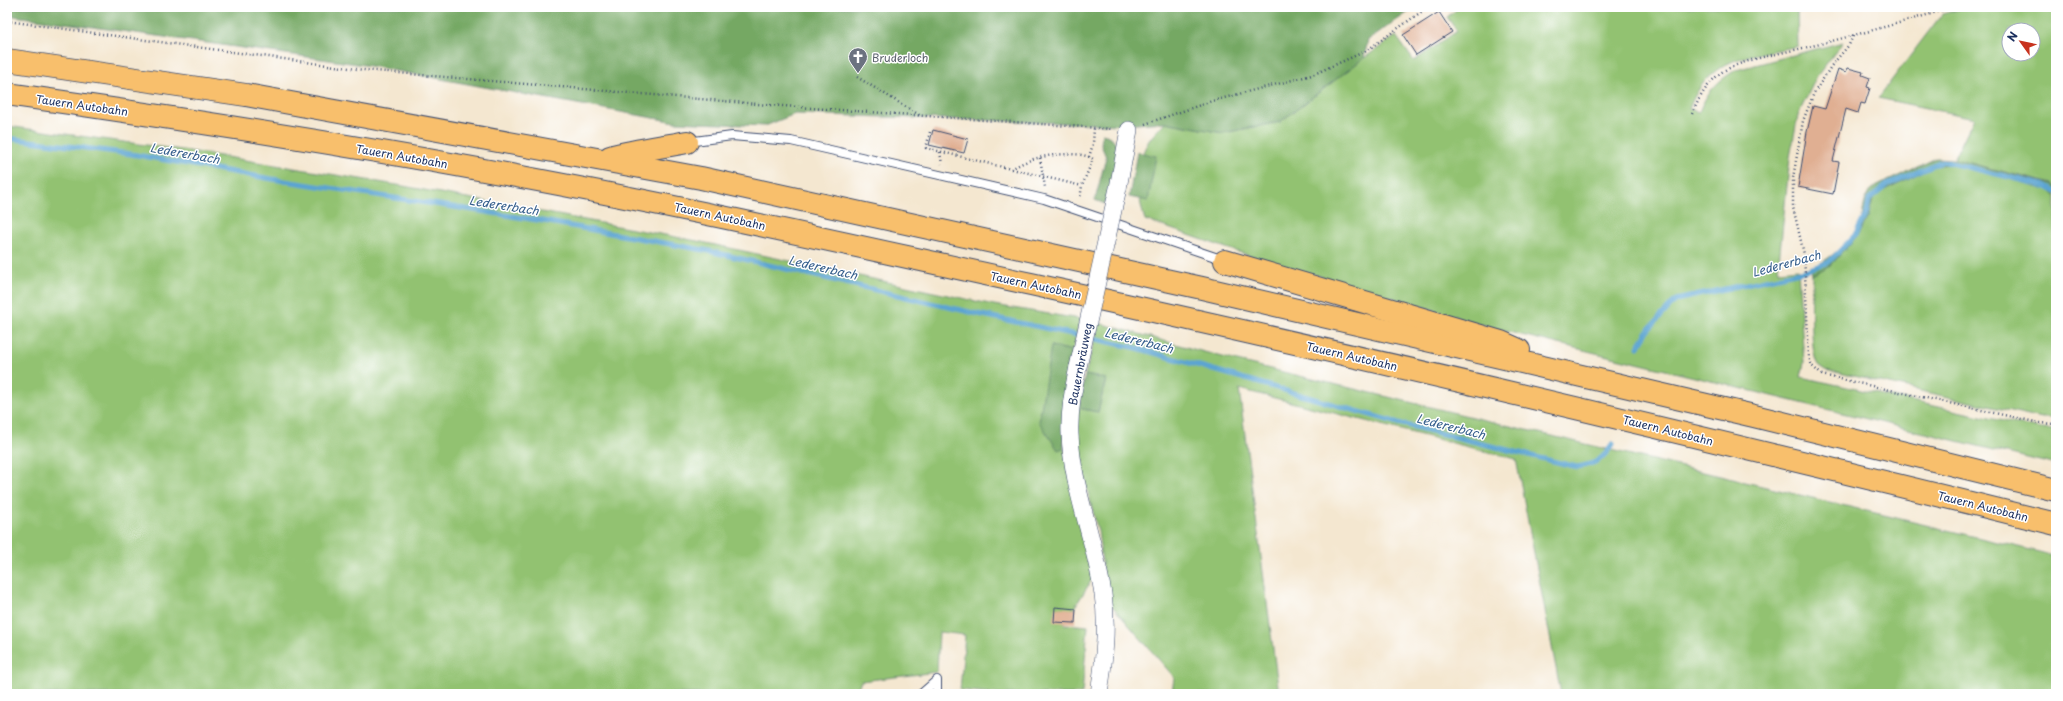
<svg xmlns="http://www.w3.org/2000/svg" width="2063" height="701" viewBox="0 0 2063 701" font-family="'Playpen Sans',sans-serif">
<rect width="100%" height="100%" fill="#fff"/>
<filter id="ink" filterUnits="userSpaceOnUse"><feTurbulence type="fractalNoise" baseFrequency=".025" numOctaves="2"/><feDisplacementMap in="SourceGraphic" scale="8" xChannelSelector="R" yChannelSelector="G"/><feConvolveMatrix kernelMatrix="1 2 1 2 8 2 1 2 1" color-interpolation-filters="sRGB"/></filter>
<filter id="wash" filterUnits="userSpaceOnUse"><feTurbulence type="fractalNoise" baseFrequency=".012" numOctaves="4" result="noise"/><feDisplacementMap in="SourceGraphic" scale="16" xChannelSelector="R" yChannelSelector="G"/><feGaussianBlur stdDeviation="0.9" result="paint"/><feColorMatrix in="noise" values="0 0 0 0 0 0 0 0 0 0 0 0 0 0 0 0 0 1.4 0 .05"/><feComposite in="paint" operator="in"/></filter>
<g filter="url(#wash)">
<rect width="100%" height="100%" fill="#f4e7d0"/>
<g fill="#92c271" stroke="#567868" fill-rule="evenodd">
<path d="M1460 7H1797L1798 46C1748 57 1710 55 1689 109L1699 112C1707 92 1717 81 1736 70L1843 42 1817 76 1798 115 1790 157 1778 271 1798 269 1804 363 1801 377 2040 429 2056 430V465L1505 331 1235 251 1145 220C1137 195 1134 168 1147 144 1151 136 1159 129 1165 122L1223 133 1280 122 1364 58 1396 36 1414 61 1457 31 1447 17Z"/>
<path d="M1968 7H2056V188L2052 184 1954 159 1974 118 1878 98 1942 14ZM2009 30H2033V54H2009Z"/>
<path d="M7 126 190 151 403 186 697 241 994 305 1080 319 1073 351 1051 346 1064 448 1093 578 1064 624 1088 626 1082 694H999L960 690 965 635 939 632 937 672 861 681 855 694H7Z"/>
<path d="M1952 164 2048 189 2056 197V418H2042L1826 370C1824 368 1820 367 1818 365 1809 352 1812 292 1812 275L1832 264 1868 217 1873 199 1882 191 1936 165Z"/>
<path d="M1099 323 1237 361 2056 556V694H1561L1516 459 1239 389 1279 694H1172L1174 677 1107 600 1098 531 1077 449 1078 408 1098 412 1106 379 1085 375Z"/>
</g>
<g fill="#75a863" stroke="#486c60">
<path d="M7 7H1416L1368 40 1364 58 1280 122 1223 133 1165 122 1123 125 795 114 765 126 675 122 364 65 7 15Z"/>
<path d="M1102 134C1131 138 1110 186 1105 204L1095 200 1106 157 1101 145Z"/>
<path d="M1137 152 1156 156 1148 201 1129 197Z"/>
<path d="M1936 158 1954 159 2052 185 2056 188V197L2048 189 1953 164 1936 165 1882 191 1873 199 1868 217 1858 235 1832 264 1812 275 1811 269C1827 260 1855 240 1861 222 1864 210 1863 200 1871 189Z"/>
<path d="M1051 346 1073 351C1064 386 1063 412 1064 448L1058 450 1039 422Z"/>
<path d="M1085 375 1106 379 1098 412 1078 408Z"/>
</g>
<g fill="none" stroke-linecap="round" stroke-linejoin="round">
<g stroke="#5ba4d2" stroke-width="5">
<path d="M7 138 131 154 272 179 543 221 709 251 978 314 1137 348 1402 424 1577 467C1596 464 1602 460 1613 444"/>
<path d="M1638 347 1649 329 1676 300 1804 271 1829 262 1856 234 1867 212 1869 200 1887 185 1942 161 2042 185 2056 192"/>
</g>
</g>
<g id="blocks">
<g fill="#e0af92">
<path d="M1439 12 1452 32 1416 55 1403 35Z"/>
<path d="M1848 68 1863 72 1862 75 1870 78 1867 87 1870 88 1865 104 1861 103 1858 113 1846 109 1833 161 1839 162 1833 194 1798 187 1807 132 1813 106 1825 109 1838 69 1846 72Z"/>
<path d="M933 130 968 139 964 153 929 145Z"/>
<path d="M1055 607 1076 609 1075 623 1054 622Z"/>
</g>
</g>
</g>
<g filter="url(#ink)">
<use href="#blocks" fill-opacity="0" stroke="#3c4b6f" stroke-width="1"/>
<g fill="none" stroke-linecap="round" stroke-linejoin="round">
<defs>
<g id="service">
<path d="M687 142 732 136 791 141 1044 199 1224 260"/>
<path d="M921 694 937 680V694"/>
</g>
<g id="minor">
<path d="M1118 188 1129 130"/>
<path d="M1078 367C1073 389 1069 411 1070 434 1072 488 1095 540 1103 594 1108 627 1104 661 1099 694"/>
</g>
<g id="motorway">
<path d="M7 60 246 95 701 178 1202 288 1754 416 2056 490"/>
<path d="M7 94C177 118 347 144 516 176 689 208 860 247 1031 284 1374 359 1715 440 2056 524"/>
<path d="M610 157C635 150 661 147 687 142"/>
<path d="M1225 261 1501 342 1519 350"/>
</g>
</defs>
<use href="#service" stroke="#3c4b6f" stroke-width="10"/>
<use href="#minor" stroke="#3c4b6f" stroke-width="18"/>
<use href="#motorway" stroke="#3c4b6f" stroke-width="24"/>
<g stroke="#3c4b6f" stroke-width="2.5" stroke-dasharray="1 3" stroke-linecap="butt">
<path d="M7 21 364 70 769 105 1113 129"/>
<path d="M1853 36 1849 45 1832 65 1814 93 1803 121 1793 178V207L1804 254 1809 357 1812 366 1822 375 2040 423 2056 424"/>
<path d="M857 77 921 116"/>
<path d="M1692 114C1699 98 1707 83 1722 72 1742 59 1788 52 1812 46 1860 34 1907 21 1954 7"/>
<path d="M1145 124 1212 101 1312 75 1366 51 1428 7"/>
<path d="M930 132 926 148 1011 169C1017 166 1022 163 1028 161 1042 155 1081 150 1093 159L1082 186 1080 199"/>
<path d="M940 152 942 164"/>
<path d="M1089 157 1093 144 1094 128"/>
<path d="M1040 158 1045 187"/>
<path d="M1012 169 1082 186"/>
</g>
<use href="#service" stroke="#fff" stroke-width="8"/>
<use href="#minor" stroke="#fff" stroke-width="17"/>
<use href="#motorway" stroke="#f8bf6c" stroke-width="22"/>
<defs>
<path id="minor-bridge" d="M1078 367 1118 188"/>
</defs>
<use href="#minor-bridge" stroke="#3c4b6f" stroke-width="18" stroke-linecap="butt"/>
<use href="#minor-bridge" stroke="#fff" stroke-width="17"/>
</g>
</g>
<defs>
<symbol id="church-pin" viewBox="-11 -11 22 30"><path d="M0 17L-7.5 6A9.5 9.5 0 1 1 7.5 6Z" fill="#6b7280" stroke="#fff"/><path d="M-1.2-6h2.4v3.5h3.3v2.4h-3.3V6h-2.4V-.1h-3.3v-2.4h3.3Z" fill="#fff"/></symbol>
</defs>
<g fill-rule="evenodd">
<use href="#church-pin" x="847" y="46" width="22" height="30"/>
</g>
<g text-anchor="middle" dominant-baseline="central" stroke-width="3" stroke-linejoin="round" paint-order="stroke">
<g font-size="11" fill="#5b616d" stroke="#fff" text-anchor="start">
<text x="872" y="57">Bruderloch</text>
</g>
<g font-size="11" fill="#1b2f5e" stroke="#fff">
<text transform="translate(82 105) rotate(8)">Tauern Autobahn</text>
<text transform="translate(402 156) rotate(10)">Tauern Autobahn</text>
<text transform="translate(720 216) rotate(12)">Tauern Autobahn</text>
<text transform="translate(1036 285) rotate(12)">Tauern Autobahn</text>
<text transform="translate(1352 356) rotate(13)">Tauern Autobahn</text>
<text transform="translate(1080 364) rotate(-79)">Bauernbräuweg</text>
<text transform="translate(1668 430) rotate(14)">Tauern Autobahn</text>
<text transform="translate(1983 506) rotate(14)">Tauern Autobahn</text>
</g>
<g font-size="12" font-style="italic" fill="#355e8c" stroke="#fff">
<text transform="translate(185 153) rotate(10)">Ledererbach</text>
<text transform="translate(504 205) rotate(9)">Ledererbach</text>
<text transform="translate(1786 263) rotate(-15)">Ledererbach</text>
<text transform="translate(823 267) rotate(13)">Ledererbach</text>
<text transform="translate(1139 340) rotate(14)">Ledererbach</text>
<text transform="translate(1451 426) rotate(14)">Ledererbach</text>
</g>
</g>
<rect width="2063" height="701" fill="none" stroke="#fff" stroke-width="24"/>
<g transform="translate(2021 42) rotate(303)"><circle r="19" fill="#ffffff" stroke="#a4acbf"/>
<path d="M0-3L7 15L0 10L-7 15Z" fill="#c8321e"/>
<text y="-6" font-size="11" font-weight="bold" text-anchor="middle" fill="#1b2f5e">N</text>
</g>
</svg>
